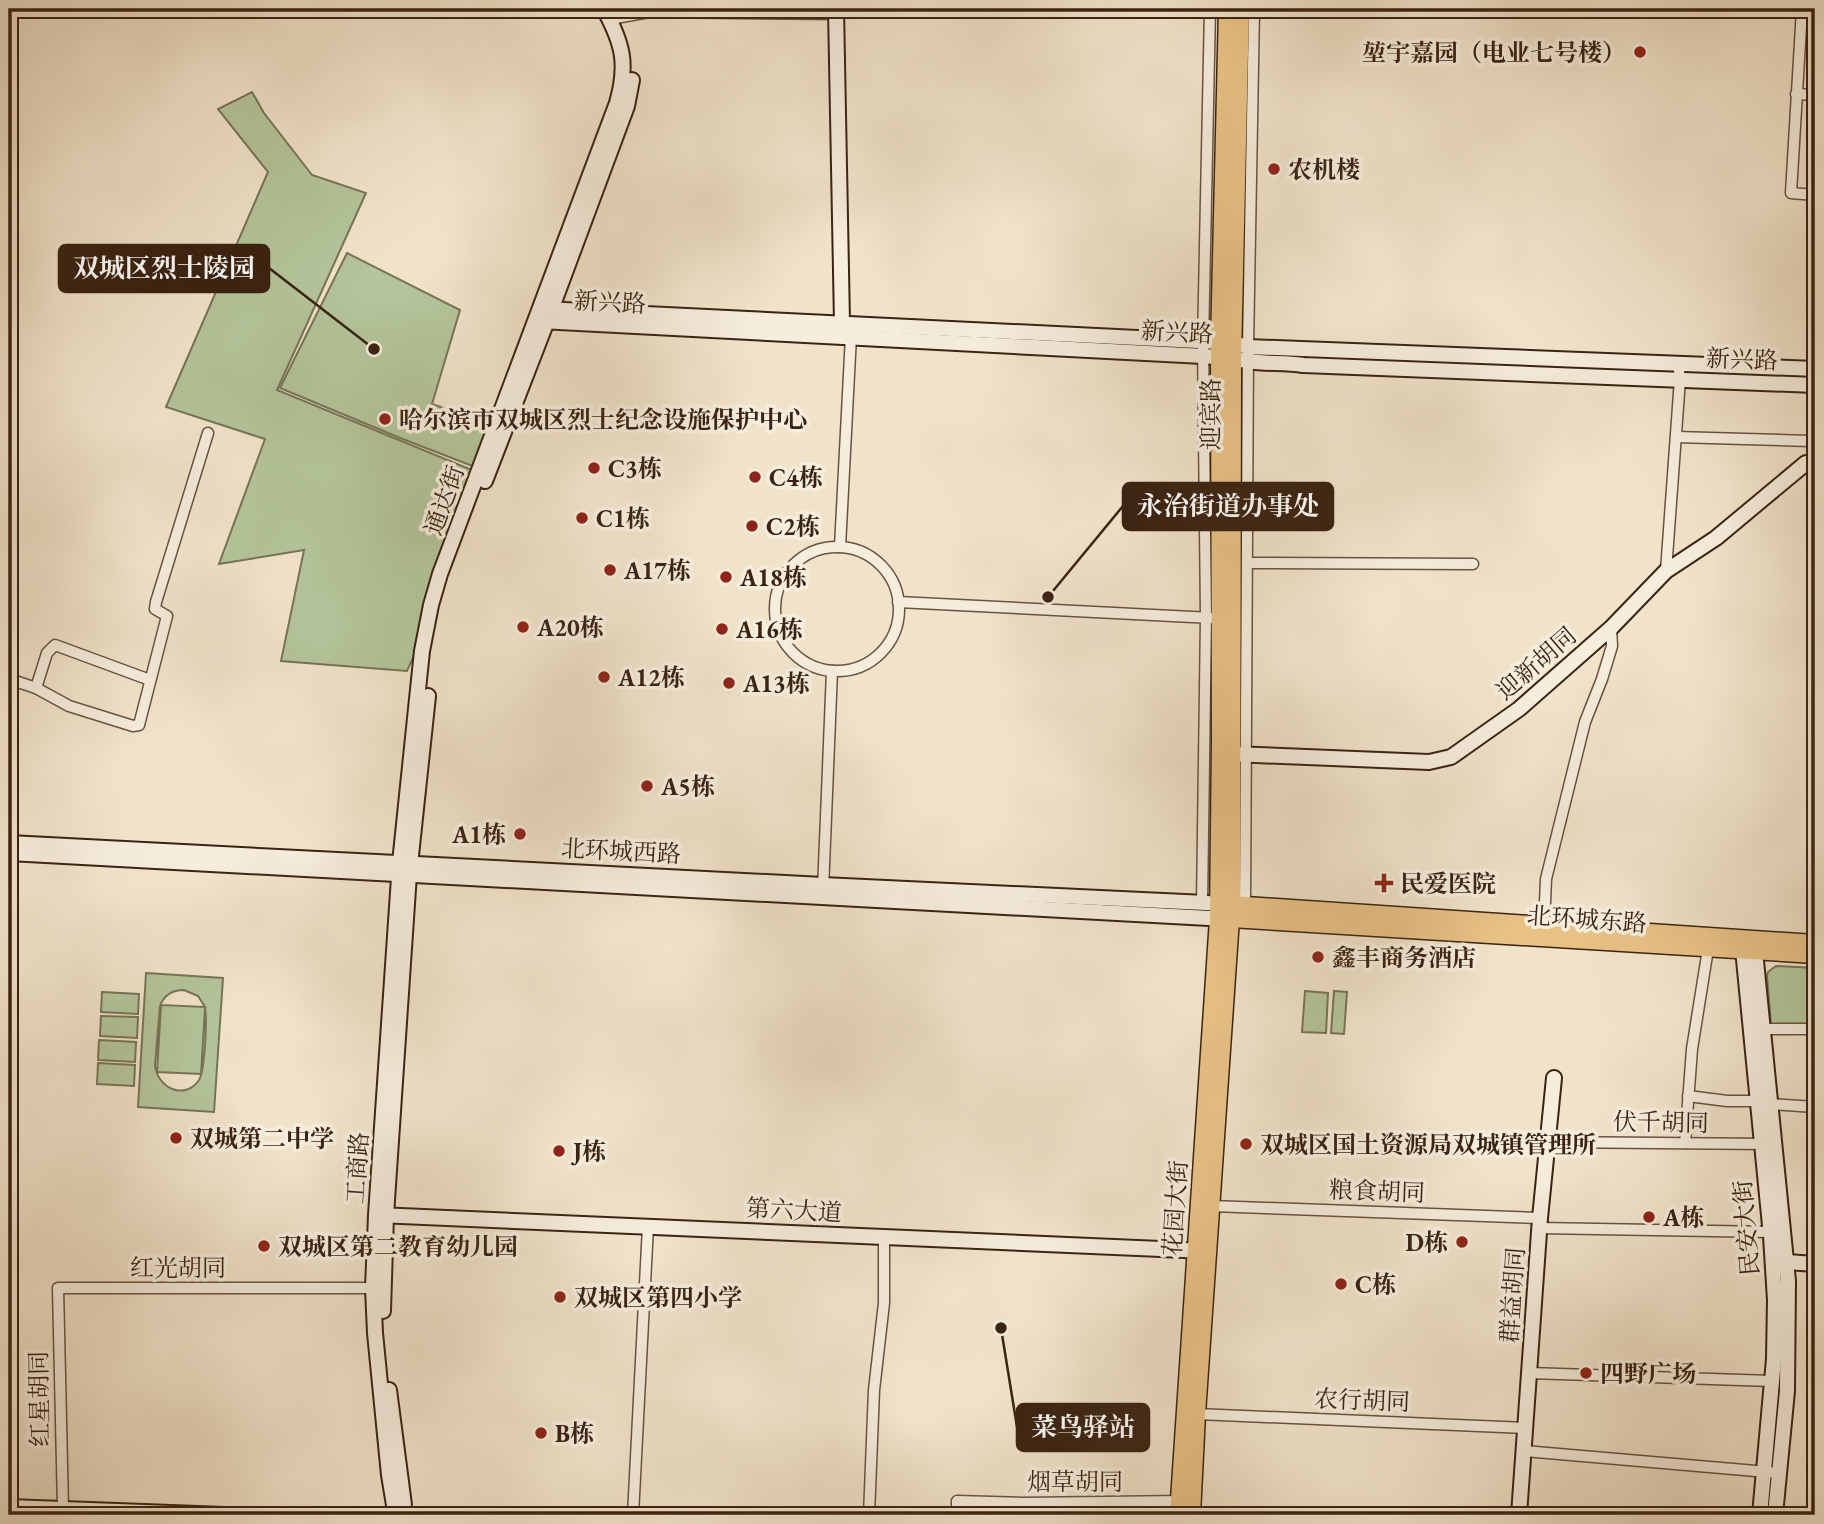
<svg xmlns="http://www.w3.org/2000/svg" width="1824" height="1524" viewBox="0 0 1824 1524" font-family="'EB Garamond','Noto Serif SC',serif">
<rect width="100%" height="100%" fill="#f1e3ca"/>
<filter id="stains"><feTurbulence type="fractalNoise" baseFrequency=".00286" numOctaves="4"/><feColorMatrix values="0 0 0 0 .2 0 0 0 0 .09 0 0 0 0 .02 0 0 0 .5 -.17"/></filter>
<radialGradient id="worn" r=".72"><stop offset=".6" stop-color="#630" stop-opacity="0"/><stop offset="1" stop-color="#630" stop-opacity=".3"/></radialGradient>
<g fill="#b4c59b" stroke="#777456" stroke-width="2" fill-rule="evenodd">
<path d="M252 92 264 113 312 175 366 193 277 390 472 470 425 604 413 658 407 671 281 661 304 550 219 564 265 439 166 407 268 172 218 109Z"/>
<path d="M347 253 460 310 432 404 489 424 475 467 400 438 280 388Z"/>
<path d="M1776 966 1815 968V1026L1771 1025 1767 976 1768 972Z"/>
<path d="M146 973 223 978 214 1112 138 1107ZM184 990 198 996 205 1007 161 1005 157 1072 201 1074 205 1008C207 1020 205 1070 199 1080 185 1101 157 1088 155 1065L160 1006C164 995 172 990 184 990Z"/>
<path d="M1305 991 1328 993 1326 1033 1302 1032Z"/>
<path d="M1334 991 1347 992 1344 1034 1331 1033Z"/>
<path d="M102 992 139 994 138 1014 101 1012Z"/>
<path d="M101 1016 138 1017 137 1038 100 1036Z"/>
<path d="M99 1040 136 1042 135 1062 98 1060Z"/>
<path d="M98 1063 135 1065 134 1086 97 1084Z"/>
</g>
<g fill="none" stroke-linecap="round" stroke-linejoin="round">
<defs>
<g id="street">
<path d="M1802 9 1791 193 1815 195"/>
<path d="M610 19 649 12 836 14"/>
<path d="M1796 94 1815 95"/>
<path d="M1676 437 1810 441"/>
<path d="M840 547 851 336 849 333"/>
<circle cx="837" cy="609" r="62"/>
<path d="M1247 563 1473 564"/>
<path d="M1666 571 1680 379 1678 363"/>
<path d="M898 602 1212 618"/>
<path d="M9 679 36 688 69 706 133 726 139 725 167 616 155 609 156 602 208 433"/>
<path d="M36 688 47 653 55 645 150 680"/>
<path d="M823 890 832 671"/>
<path d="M1202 903 1206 617 1203 342 1210 9"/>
<path d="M1245 905 1248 347 1254 9"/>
<path d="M1544 925 1546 879 1585 722 1602 679 1612 646 1611 628"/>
<path d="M1763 1029H1815"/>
<path d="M1688 1096 1727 1101H1757"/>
<path d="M1770 1104 1815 1107"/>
<path d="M1548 1142 1768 1144"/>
<path d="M1685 1143 1692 1049 1708 949"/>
<path d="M1212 1206 1540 1218"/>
<path d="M1539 1228 1770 1232"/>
<path d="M1529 1373 1772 1381"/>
<path d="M1197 1414 1526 1428"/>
<path d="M1524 1451 1779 1473"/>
<path d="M63 1509 58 1288H379"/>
<path d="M633 1515 648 1226"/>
<path d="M869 1515 874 1390 884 1303V1236"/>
<path d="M957 1515V1501L1023 1503 1184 1501"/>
</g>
<g id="secondary">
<path d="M836 9 842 323 846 329"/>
<path d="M544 309 1219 342 1233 343 1248 347 1815 369"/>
<path d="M540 321 1203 356C1218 357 1233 359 1248 361 1266 364 1284 362 1303 365L1815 385"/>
<path d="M485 481 547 321 627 106 632 80"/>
<path d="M1232 754 1429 762 1451 757 1519 709 1611 628 1666 571 1716 538 1806 463H1815"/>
<path d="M9 843 823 885 1227 904"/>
<path d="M9 853 1227 919"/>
<path d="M1742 939 1771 1236 1775 1300 1774 1359 1760 1515"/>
<path d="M1754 941 1788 1281 1787 1391 1775 1515"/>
<path d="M378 1215 1207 1251"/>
<path d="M1787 1262 1815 1264"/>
<path d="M383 1311 386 1215 409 874 428 696"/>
<path d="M389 1390 404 1505"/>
<path d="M9 1507 225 1515"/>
<path d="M399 1515 394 1505 389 1475 375 1333 373 1288 376 1215 400 863 422 651 431 605 440 574 617 103C628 64 623 44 604 9"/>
<path d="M1519 1515 1540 1218 1554 1078"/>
</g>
<g id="primary">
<path d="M1232 904 1815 943"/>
<path d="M1231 919 1815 955"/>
<path d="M1178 1515 1218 919 1220 741 1219 342 1227 9"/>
<path d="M1192 1515 1197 1414 1232 904 1233 358 1241 9"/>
</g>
</defs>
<use href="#street" stroke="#685340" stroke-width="13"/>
<use href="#secondary" stroke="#3a2312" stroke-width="18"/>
<use href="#primary" stroke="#3a2312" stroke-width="19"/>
<use href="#street" stroke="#f6eddd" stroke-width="10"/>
<use href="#secondary" stroke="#f6eddd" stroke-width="14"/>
<use href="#primary" stroke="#e8c285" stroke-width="16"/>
</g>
<g fill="#8f2418" stroke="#f6eddd" stroke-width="2.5">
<circle cx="1640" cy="52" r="7"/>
<circle cx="1274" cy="169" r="7"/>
<circle cx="385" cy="419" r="7"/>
<circle cx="594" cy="468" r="7"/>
<circle cx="755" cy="477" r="7"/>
<circle cx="582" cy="518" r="7"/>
<circle cx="752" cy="526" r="7"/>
<circle cx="610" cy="570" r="7"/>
<circle cx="726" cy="577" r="7"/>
<circle cx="523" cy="627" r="7"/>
<circle cx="722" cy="629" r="7"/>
<circle cx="604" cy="677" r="7"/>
<circle cx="729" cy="683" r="7"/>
<circle cx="647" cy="786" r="7"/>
<circle cx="520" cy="834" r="7"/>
<path d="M1380.5 872.5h7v7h7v7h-7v7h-7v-7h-7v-7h7z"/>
<circle cx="1318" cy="957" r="7"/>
<circle cx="176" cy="1138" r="7"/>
<circle cx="1246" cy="1144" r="7"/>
<circle cx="559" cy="1151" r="7"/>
<circle cx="1649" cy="1217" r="7"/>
<circle cx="1462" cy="1242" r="7"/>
<circle cx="264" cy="1246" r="7"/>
<circle cx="1341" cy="1284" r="7"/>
<circle cx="560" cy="1297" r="7"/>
<circle cx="1586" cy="1373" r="7"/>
<circle cx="541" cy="1433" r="7"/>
</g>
<g text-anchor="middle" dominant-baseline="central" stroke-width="7" stroke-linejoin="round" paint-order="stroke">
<g font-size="24" font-weight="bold" fill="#3a2312" stroke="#f6eddd" text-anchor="start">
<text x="1626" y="52" text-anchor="end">堃宇嘉园（电业七号楼）</text>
<text x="1288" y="169">农机楼</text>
<text x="399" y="419">哈尔滨市双城区烈士纪念设施保护中心</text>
<text x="608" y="468">C3栋</text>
<text x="769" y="477">C4栋</text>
<text x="596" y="518">C1栋</text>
<text x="766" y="526">C2栋</text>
<text x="624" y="570">A17栋</text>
<text x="740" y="577">A18栋</text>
<text x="537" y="627">A20栋</text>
<text x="736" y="629">A16栋</text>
<text x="618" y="677">A12栋</text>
<text x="743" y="683">A13栋</text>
<text x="661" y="786">A5栋</text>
<text x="506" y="834" text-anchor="end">A1栋</text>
<text x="1400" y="883">民爱医院</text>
<text x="1332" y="957">鑫丰商务酒店</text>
<text x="190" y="1138">双城第二中学</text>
<text x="1260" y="1144">双城区国土资源局双城镇管理所</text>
<text x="573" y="1151">J栋</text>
<text x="1663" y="1217">A栋</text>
<text x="1448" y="1242" text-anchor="end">D栋</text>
<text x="278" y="1246">双城区第二教育幼儿园</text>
<text x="1355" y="1284">C栋</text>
<text x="574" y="1297">双城区第四小学</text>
<text x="1600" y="1373">四野广场</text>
<text x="555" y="1433">B栋</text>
</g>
<g font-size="24" fill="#3a2312" stroke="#f6eddd">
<text transform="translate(610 302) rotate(3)">新兴路</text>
<text transform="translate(1177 332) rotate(3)">新兴路</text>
<text transform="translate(1742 359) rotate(2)">新兴路</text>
<text transform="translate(1210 414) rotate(-90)">迎宾路</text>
<text transform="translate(444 500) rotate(-70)">通达街</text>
<text transform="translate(1536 663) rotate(-41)">迎新胡同</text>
<text transform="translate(621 851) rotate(3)">北环城西路</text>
<text transform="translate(1587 919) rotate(4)">北环城东路</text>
<text transform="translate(1661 1122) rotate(1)">伏千胡同</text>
<text transform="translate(357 1168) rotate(-86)">工商路</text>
<text transform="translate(1377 1191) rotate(2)">粮食胡同</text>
<text transform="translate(1175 1208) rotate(-86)">花园大街</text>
<text transform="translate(794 1210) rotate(3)">第六大道</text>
<text transform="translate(1746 1228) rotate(-95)">民安大街</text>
<text x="178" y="1267">红光胡同</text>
<text transform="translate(1512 1295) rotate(-86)">群益胡同</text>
<text transform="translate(39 1399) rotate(-91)">红星胡同</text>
<text transform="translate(1362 1400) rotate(2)">农行胡同</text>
<text x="1075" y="1481">烟草胡同</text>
</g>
</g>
<path fill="none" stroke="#3a2312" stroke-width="2.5" d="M374 349L269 268M1048 597L1123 506M1001 1328L1017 1427"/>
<g fill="#3a2312" stroke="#f6eddd" stroke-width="2.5">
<circle cx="374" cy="349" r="7"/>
<circle cx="1048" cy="597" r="7"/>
<circle cx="1001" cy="1328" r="7"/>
</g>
<g fill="#3a2312" stroke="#3a2312" stroke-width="2.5">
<rect x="59" y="245" width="210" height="47" rx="7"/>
<rect x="1123" y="483" width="210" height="47" rx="7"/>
<rect x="1017" y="1404" width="132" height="47" rx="7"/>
</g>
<g font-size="26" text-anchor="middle" font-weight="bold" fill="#fff">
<text x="164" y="277">双城区烈士陵园</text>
<text x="1228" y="515">永治街道办事处</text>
<text x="1083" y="1436">菜鸟驿站</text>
</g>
<rect width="1824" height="1524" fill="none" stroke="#f1e3ca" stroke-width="35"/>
<rect x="10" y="10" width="1803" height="1503" fill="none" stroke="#3a2312" stroke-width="3.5"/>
<rect x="18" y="18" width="1789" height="1489" fill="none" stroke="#3a2312" stroke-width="2"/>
<rect width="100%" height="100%" filter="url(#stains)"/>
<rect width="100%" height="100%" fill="url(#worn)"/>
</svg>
